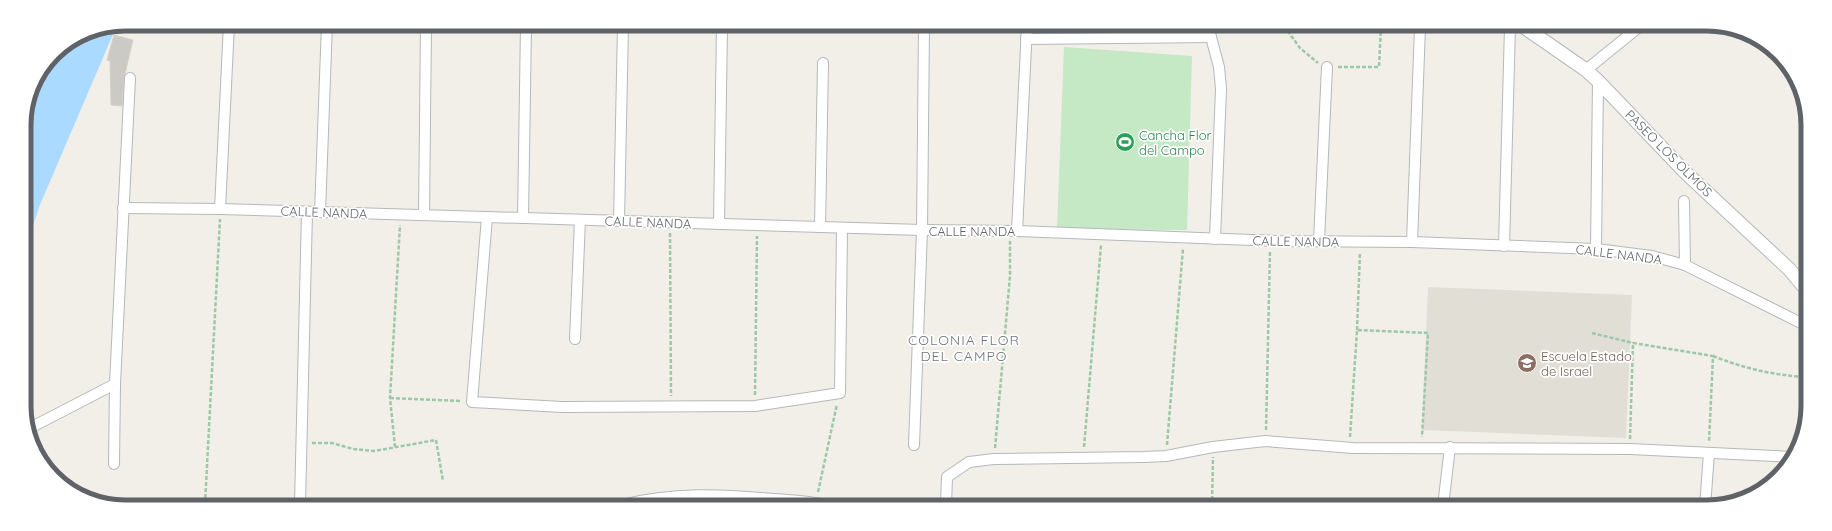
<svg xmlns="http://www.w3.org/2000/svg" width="1832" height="531" viewBox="0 0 1832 531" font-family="Quicksand,sans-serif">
<rect width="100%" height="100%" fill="#f1efe8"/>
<path fill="#e1ded6" d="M1428 287 1632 295 1626 438 1422 430Z"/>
<path fill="#c5e8c5" d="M1064 47 1192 56 1187 230 1057 229Z"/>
<path fill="#aadaff" d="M117 25 39 207 25 251 24 118 30 94 37 78 54 53 86 32Z"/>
<path fill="#cccac5" stroke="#d6d1c6" d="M114 35 133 40 124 78 122 106 111 105 110 61 107 60Z"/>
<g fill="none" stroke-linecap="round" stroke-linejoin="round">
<defs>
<g id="minor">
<path d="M1208 26 1219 67 1221 89 1215 239"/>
<path d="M1026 39 1211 37"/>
<path d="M1586 70 1639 27"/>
<path d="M1684 201 1685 265"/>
<path d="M123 208 220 209 922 230 1017 231 1277 241 1412 242 1596 249 1652 256 1685 265 1805 325"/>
<path d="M220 209 229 24"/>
<path d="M320 212 327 24"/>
<path d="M424 215 426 25"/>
<path d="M487 217 472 402 562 407 755 406 840 393 842 228"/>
<path d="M523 218 526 25"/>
<path d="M619 221 623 25"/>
<path d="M719 224 722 25"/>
<path d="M820 227 823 63"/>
<path d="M1017 231 1027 26"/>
<path d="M1319 241 1327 67"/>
<path d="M1412 242 1420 27"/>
<path d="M1504 246 1510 27"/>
<path d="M1596 249 1598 81"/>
<path d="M575 339 580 220"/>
<path d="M28 429 115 384"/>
<path d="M914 445 922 230 924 26"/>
<path d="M114 464 115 384 130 78"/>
<path d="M300 504 307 212"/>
<path d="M622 505C672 492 722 494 773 499 790 500 808 501 825 505"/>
<path d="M946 505 947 477 969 462 994 459 1144 457 1166 456 1213 447 1265 441 1353 448 1630 449 1793 457"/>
<path d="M1443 506 1450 447"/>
<path d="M1705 507 1709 453"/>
</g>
<path id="tertiary" d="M1524 27 1586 70 1598 81 1686 173 1789 269 1805 288"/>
</defs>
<use href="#minor" stroke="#b5b8bc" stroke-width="12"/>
<use href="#tertiary" stroke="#b5b8bc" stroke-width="15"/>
<g stroke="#9cc7a9" stroke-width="2.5" stroke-dasharray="4 2" stroke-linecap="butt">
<path d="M1284 26 1300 48 1318 63"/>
<path d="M1338 67H1379L1381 27"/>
<path d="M670 233 671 396"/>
<path d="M1357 330 1360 252"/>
<path d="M1592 333 1633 343"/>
<path d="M1713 356C1743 368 1772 375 1805 377"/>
<path d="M755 395 757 236"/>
<path d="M390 398 461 401"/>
<path d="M1266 430 1270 251"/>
<path d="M1350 437 1357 330 1428 333 1422 437"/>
<path d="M1630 439 1633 343 1713 356 1709 442"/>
<path d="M312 443H332L353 449 374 451 436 440 443 481"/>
<path d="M1167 445 1183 248"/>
<path d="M395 447 390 398 400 225"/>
<path d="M1084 447 1101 245"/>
<path d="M995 448 1010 276V241"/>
<path d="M818 492 837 404"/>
<path d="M138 504 150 499 164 504"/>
<path d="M205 504 220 219"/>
<path d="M1212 506 1213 457"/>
</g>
<use href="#minor" stroke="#fff" stroke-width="10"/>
<use href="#tertiary" stroke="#fff" stroke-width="13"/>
</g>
<defs>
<symbol id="stadium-disc" viewBox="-11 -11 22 22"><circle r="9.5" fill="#2e9e5b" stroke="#fff"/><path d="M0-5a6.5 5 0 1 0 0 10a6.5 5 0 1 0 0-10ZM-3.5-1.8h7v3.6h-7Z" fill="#fff"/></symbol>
<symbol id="school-disc" viewBox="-11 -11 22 22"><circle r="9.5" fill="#8d6e63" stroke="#fff"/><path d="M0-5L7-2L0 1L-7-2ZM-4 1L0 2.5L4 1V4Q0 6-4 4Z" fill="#fff"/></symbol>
</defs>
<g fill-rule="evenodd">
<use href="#stadium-disc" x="1114" y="131" width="22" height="22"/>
<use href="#school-disc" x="1516" y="352" width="22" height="22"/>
</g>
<g text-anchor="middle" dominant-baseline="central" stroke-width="3.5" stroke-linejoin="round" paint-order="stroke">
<g font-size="13" fill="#27864d" stroke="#fff" text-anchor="start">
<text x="1139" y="135">Cancha Flor<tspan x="1139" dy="15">del Campo</tspan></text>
</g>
<g font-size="13" fill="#5f6368" stroke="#fff">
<text transform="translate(1669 153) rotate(45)">PASEO LOS OLMOS</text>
<text transform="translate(324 212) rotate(2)">CALLE NANDA</text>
<text transform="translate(648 222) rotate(2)">CALLE NANDA</text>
<text x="972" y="231">CALLE NANDA</text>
<text transform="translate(1296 241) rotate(1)">CALLE NANDA</text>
<text transform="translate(1619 254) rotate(7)">CALLE NANDA</text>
</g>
<g font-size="13" fill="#785e54" stroke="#fff" text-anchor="start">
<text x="1541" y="356">Escuela Estado<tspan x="1541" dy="15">de Israel</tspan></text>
</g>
<g font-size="14" letter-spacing="1" fill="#70757a" stroke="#fff">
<text x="964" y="340">COLONIA FLOR<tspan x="964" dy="16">DEL CAMPO</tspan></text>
</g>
</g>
<path d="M0 0H1832V531H0ZM125 31H1707A94 94 0 0 1 1801 125V406A94 94 0 0 1 1707 500H125A94 94 0 0 1 31 406V125A94 94 0 0 1 125 31Z" fill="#fff" fill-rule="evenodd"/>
<path fill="none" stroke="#5f6368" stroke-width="5" d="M125 31H1707A94 94 0 0 1 1801 125V406A94 94 0 0 1 1707 500H125A94 94 0 0 1 31 406V125A94 94 0 0 1 125 31Z"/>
</svg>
